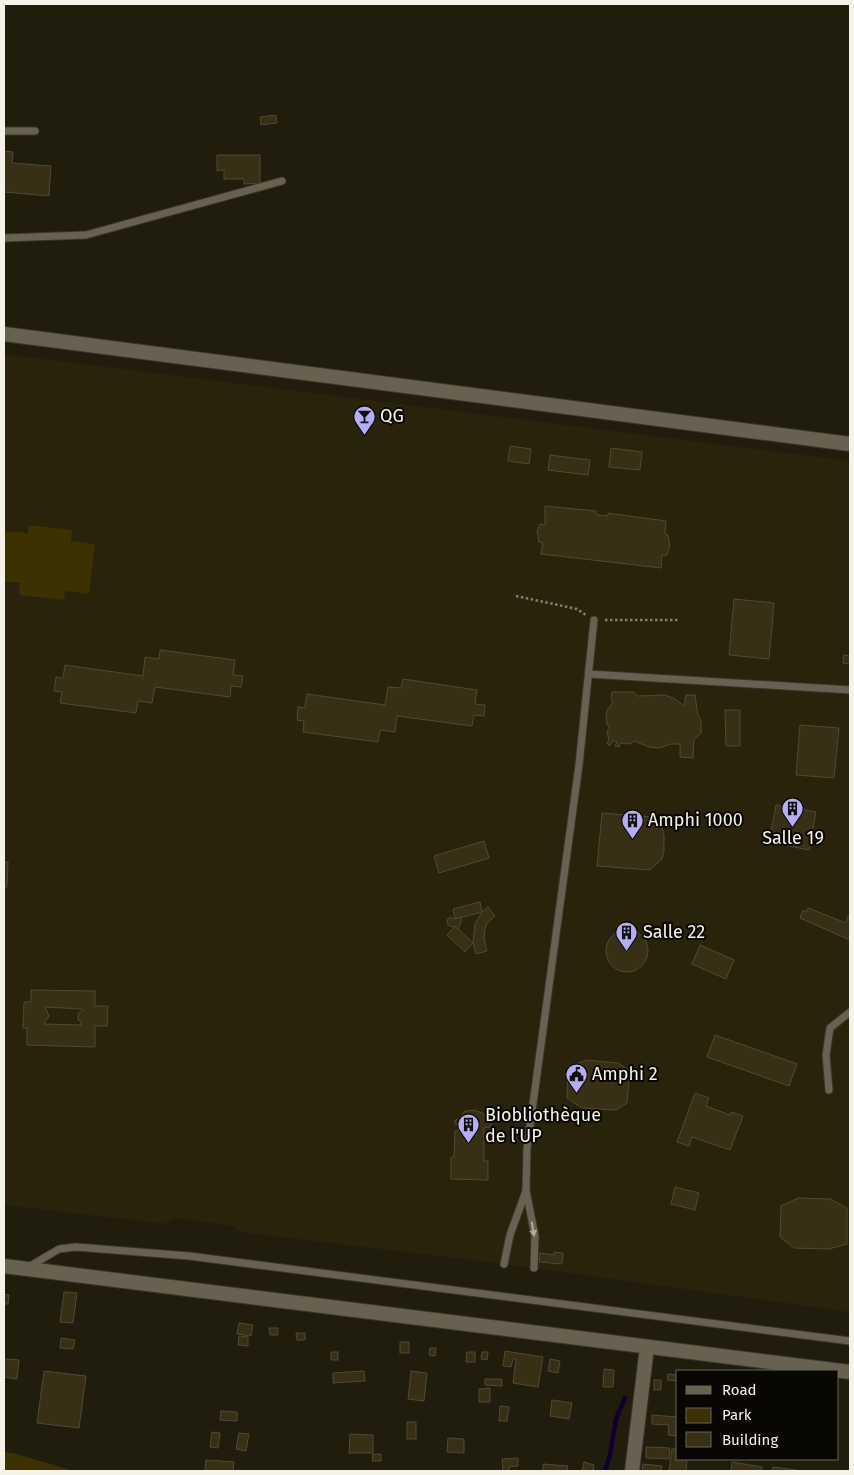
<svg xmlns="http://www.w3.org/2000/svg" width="854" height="1475" viewBox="0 0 854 1475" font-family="'Fira Sans',sans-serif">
<rect width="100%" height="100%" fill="#211d0d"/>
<path fill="#29230b" d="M4 354 850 461V1312L504 1264 239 1232 234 1226 212 1223 173 1218 165 1224 4 1205Z"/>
<g fill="#3c3100">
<path d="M29 525 72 530 71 541 95 544 89 594 65 591 64 600 19 595 20 583 4 581V531L28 533Z"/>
<path d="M4 1452 13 1453 74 1471H4Z"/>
</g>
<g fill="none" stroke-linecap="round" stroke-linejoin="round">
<path stroke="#0f002f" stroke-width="4.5" d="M605 1471 610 1455 616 1419 625 1398"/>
</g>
<g fill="#383014" stroke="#4e4a38" fill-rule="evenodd">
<path d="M276 115 277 123 261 125 260 117Z"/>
<path d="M4 151 13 152 12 163 51 166 49 196 4 192Z"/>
<path d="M217 155H260V183L244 184V179H224V170L217 171Z"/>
<path d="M510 446 531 449 529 464 508 461Z"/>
<path d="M611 448 642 452 640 470 609 467Z"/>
<path d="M550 455 590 460 588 475 548 470Z"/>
<path d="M545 506 596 511V515L608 516V513L666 521 665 534 668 535 670 547 666 556 662 555 661 568 541 554 543 543 539 542 537 532 540 524 545 525Z"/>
<path d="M734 599 774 603 769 659 729 655Z"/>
<path d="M160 650 235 660 233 675 243 676 241 687 231 686 230 697 155 687 152 703 138 701 136 713 60 703 62 692 54 691 56 677 63 678 65 665 143 676 145 657 159 659Z"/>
<path d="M844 655 850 656V664L843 663Z"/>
<path d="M403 679 477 690 475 704 485 705 484 716 474 715 472 726 397 716 395 732 380 730 378 742 303 732 304 721 297 720 298 707 305 708 307 694 385 705 388 687 401 688Z"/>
<path d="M612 692H634L637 696 665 695 675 699 684 706 686 695H695L698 716 701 720V733L694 740 693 758 680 757V744H671L659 748 649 747 634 741 630 744 620 743 619 747 615 746 617 742 613 741 609 746 607 743 609 740 607 731 610 729 607 724 606 715 608 709 613 702 611 700Z"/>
<path d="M725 710H740V746H726Z"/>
<path d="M800 725 839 728 834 778 796 775Z"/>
<path d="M776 805 816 812 809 850 769 842Z"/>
<path d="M602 813 654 817 661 825 664 835V851L662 859 650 870 597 866Z"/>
<path d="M484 841 489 858 439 873 434 856Z"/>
<path d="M4 862H8L7 886 4 890Z"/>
<path d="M480 902 482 912 455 919 453 909Z"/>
<path d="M488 907 495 916 487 923 485 929 484 939 487 951 476 954 473 943 475 924 482 912Z"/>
<path d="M808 908 846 923 848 916 850 917V940L800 918 803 910 806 912Z"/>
<path d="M450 917 455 919 461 917V922L458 929 448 925 447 920Z"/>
<path d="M455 926 473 943 465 952 447 935Z"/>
<circle cx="627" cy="951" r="21"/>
<path d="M700 945 734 960 726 979 692 964Z"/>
<path d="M31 990 95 991V1006H108L107 1026H95V1047L27 1045V1028H23L24 1002H31ZM45 1007 82 1009V1012L78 1013V1020L81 1021V1025L44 1024 49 1016Z"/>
<path d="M715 1035 797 1064 789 1086 707 1057Z"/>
<path d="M587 1060 618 1063 630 1071 627 1103 616 1110 582 1108 567 1098 568 1067Z"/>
<path d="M695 1093 709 1098 706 1106 730 1115 731 1112 743 1116 730 1150 692 1137 689 1146 677 1142Z"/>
<path d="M475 1110 484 1114 486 1118 491 1119V1127L484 1128V1161H488V1180L451 1179V1158L454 1157 455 1131H458L459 1125 455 1124V1120L459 1119 465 1111Z"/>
<path d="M675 1187 699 1193 695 1210 671 1204Z"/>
<path d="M798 1198 830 1199 847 1208V1244L829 1249 794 1248 780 1237 781 1206Z"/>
<path d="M554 1252 563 1253 562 1264 539 1262 540 1253 554 1255Z"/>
<path d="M64 1292 77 1293 73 1323 60 1322Z"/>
<path d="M4 1294 9 1295 8 1304H4Z"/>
<path d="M239 1323 253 1325 251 1336 237 1334Z"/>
<path d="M269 1328H278V1335H270Z"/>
<path d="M296 1333H305V1340H297Z"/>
<path d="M239 1336 248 1337V1346L238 1345Z"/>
<path d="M61 1338 75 1340 73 1349 60 1348Z"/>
<rect x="400" y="1342" width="9" height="11"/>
<path d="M430 1348H436L435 1356 429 1355Z"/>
<path d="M505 1351 543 1357 538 1387 513 1383 516 1359H513L511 1367 503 1366Z"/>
<rect x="331" y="1352" width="7" height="8"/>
<path d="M467 1352H475V1362H466Z"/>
<path d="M482 1352H488L487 1360 481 1359Z"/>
<path d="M4 1359 19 1360 17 1379 4 1377Z"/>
<path d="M550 1359 560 1361 558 1373 548 1371Z"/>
<path d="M604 1369 614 1370 613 1387H603Z"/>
<path d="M44 1371 86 1376 79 1428 37 1423Z"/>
<path d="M364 1371 365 1381 333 1383V1373Z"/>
<path d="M411 1371 427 1373 424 1401 408 1399Z"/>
<path d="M668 1374 676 1375V1381L667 1380Z"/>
<path d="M485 1379H502V1386L485 1385Z"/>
<rect x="654" y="1380" width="7" height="10"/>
<path d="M490 1388V1402H479V1389Z"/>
<path d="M552 1400 572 1403 569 1419 550 1416Z"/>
<path d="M500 1406 509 1407 507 1421H499Z"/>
<path d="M221 1411 237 1412V1421L220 1420Z"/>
<path d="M652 1415 678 1417 677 1436 668 1435 669 1425 652 1424Z"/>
<rect x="407" y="1422" width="9" height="17"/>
<path d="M212 1432 220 1433 218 1448 210 1447Z"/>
<path d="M239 1433 249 1434 246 1451 236 1449Z"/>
<path d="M350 1434 373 1435V1453H349Z"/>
<path d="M448 1438 464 1439V1453L447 1452Z"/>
<path d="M646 1447 670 1448 669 1459 646 1458Z"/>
<path d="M672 1449H678V1459H687L686 1471H669Z"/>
<path d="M373 1454H381V1461H372Z"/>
<path d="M518 1458V1466L509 1467V1471H503L502 1459Z"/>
<path d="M206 1460 234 1462 233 1471H205Z"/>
<path d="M584 1462 594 1465 593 1471H582Z"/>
<path d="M732 1462 762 1467 761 1471H731Z"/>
<path d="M543 1464 568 1466 567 1471H543Z"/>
<path d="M643 1464 662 1466 661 1471H642Z"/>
<path d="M773 1467 803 1471H772Z"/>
</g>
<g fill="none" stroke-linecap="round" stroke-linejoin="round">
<defs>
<g id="service">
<path d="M4 131H35"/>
<path d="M4 238 86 235 282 181"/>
<path d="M589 674 850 690"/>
<path d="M829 1090 826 1055 830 1028 850 1012"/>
<path d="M504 1264 510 1235 526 1191"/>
<path d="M27 1268 59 1249 76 1247 189 1256 850 1341"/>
<path d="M534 1268 535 1236 526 1190 527 1148 579 765 594 620"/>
</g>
<g id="minor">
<path d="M4 334 850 444"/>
<path d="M632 1471 647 1347"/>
</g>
<path id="tertiary" d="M4 1266 850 1372"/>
</defs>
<use href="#service" stroke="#3a362e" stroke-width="9"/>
<use href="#minor" stroke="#3a362e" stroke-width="16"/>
<use href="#tertiary" stroke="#3a362e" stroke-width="16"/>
<g stroke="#837f72" stroke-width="2.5" stroke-dasharray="2.5 2.5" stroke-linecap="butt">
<path d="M516 596 577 609 586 615"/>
<path d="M605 620H678"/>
</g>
<use href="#service" stroke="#676250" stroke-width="7"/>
<use href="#minor" stroke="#676250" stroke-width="14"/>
<use href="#tertiary" stroke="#676250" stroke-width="14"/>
</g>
<defs><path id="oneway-solid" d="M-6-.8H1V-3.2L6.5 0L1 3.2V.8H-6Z" transform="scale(1.25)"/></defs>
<use fill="#aeaa9c" href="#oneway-solid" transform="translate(533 1229) rotate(80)"/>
<defs>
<symbol id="bar-pin" viewBox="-11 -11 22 30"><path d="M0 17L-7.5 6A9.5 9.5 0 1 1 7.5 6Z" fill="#b6acf8" stroke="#090703"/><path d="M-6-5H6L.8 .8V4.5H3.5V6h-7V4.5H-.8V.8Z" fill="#111"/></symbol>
<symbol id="building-pin" viewBox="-11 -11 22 30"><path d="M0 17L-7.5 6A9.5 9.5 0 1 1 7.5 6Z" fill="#b6acf8" stroke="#090703"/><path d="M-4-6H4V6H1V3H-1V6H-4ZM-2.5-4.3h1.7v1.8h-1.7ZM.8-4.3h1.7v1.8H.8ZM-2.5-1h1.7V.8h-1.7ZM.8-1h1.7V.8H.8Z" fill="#111"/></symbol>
<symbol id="civic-pin" viewBox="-11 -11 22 30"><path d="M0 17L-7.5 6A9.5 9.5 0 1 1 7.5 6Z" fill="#b6acf8" stroke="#090703"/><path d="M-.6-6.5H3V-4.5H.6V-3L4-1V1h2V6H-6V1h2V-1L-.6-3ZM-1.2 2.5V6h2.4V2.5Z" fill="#111"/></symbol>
</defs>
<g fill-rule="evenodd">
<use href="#bar-pin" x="352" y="404" width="25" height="34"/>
<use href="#building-pin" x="780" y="796" width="25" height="34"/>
<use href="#building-pin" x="620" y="808" width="25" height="34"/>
<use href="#building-pin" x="614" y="920" width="25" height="34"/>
<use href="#civic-pin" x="564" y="1062" width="25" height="34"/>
<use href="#building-pin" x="456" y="1112" width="25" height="34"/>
</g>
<g text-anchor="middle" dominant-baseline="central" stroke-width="4" stroke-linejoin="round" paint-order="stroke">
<g font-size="18" fill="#f5f2e8" stroke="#090703" text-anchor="start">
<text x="380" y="416">QG</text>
<text x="648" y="820">Amphi 1000</text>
<text x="793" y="838" text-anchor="middle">Salle 19</text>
<text x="643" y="932">Salle 22</text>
<text x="592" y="1074">Amphi 2</text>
<text x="485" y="1115">Biobliothèque<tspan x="485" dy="21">de l'UP</tspan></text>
</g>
</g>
<rect width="854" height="1475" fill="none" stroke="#f5f2e8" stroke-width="10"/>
<rect x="676" y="1370" width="162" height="90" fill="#090703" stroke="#67655f"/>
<rect x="686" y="1386" width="25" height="8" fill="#676250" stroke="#67655f"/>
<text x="722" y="1395" font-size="15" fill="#f5f2e8">Road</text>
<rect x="686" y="1408" width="25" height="15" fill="#3c3100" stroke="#67655f"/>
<text x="722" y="1420" font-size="15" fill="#f5f2e8">Park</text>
<rect x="686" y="1432" width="25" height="15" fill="#383014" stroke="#67655f"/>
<text x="722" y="1445" font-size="15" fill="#f5f2e8">Building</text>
</svg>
